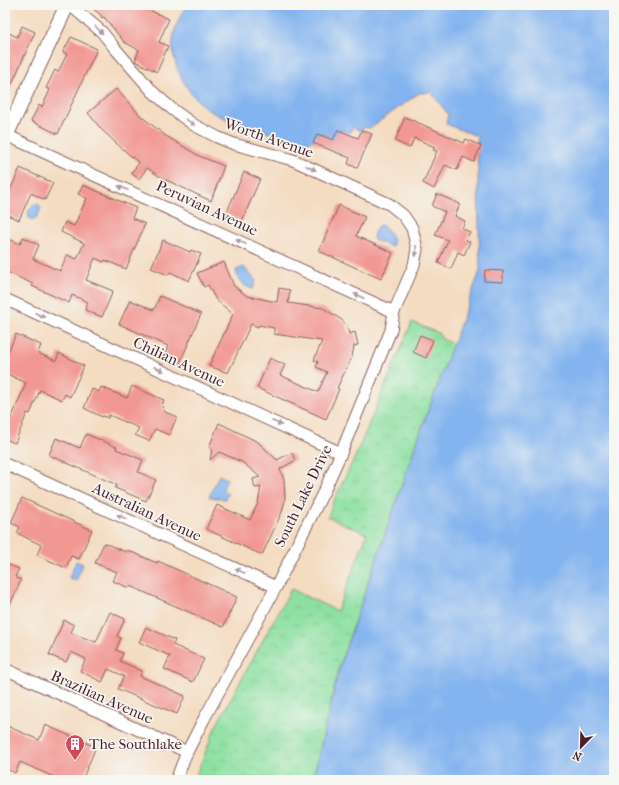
<svg xmlns="http://www.w3.org/2000/svg" width="619" height="785" viewBox="0 0 619 785" font-family="'IM FELL French Canon',serif">
<defs>
<pattern id="park-crowns" width="20" height="18" patternUnits="userSpaceOnUse"><rect width="20" height="18" fill="#8de0a1"/><path d="M2 6a3 3 0 1 1 6 0M12 15a3 3 0 1 1 6 0" fill="none" stroke="#7bc08b"/></pattern>
</defs>
<rect width="100%" height="100%" fill="#f6f6f2"/>
<filter id="ink" filterUnits="userSpaceOnUse"><feTurbulence type="fractalNoise" baseFrequency=".025" numOctaves="2"/><feDisplacementMap in="SourceGraphic" scale="8" xChannelSelector="R" yChannelSelector="G"/><feConvolveMatrix kernelMatrix="1 2 1 2 8 2 1 2 1" color-interpolation-filters="sRGB"/></filter>
<filter id="wash" filterUnits="userSpaceOnUse"><feTurbulence type="fractalNoise" baseFrequency=".012" numOctaves="4" result="noise"/><feDisplacementMap in="SourceGraphic" scale="16" xChannelSelector="R" yChannelSelector="G"/><feGaussianBlur stdDeviation="0.9" result="paint"/><feColorMatrix in="noise" values="0 0 0 0 0 0 0 0 0 0 0 0 0 0 0 0 0 1.4 0 .05"/><feComposite in="paint" operator="in"/></filter>
<g filter="url(#wash)">
<rect width="100%" height="100%" fill="#f4dcc1"/>
<path fill="url(#park-crowns)" stroke="#6c8066" d="M412 322 438 333 442 339 453 344 417 441 339 668 313 780H194L216 726 291 589 337 611 367 534 328 517 333 502 356 455Z"/>
<g fill="#83b4ef" stroke="#666a8d">
<path d="M186 5H614V780H313L339 668 417 441 480 271 477 136 446 124 448 114 431 92 419 93 370 128 364 127 361 131 353 127 350 133 340 130 334 140 320 133C318 135 316 139 314 140 299 147 273 134 258 129 242 123 223 120 209 110 186 94 168 62 174 33 176 23 182 14 186 5Z"/>
<path d="M35 204H38L41 207C39 212 38 219 32 220L29 218C27 212 29 207 35 204Z"/>
<path d="M381 225C388 229 393 235 393 244L391 247 382 242 375 241 373 239 374 233 378 226Z"/>
<path d="M244 267 256 281 253 289C244 287 237 279 236 270Z"/>
<path d="M219 475 227 479 223 489 228 494 225 499 209 497Z"/>
<path d="M76 561 83 564 76 581 69 578Z"/>
</g>
<g id="blocks">
<g fill="#f29893">
<path d="M88 5H138L169 19 159 42 168 46 157 72 135 61 139 50 124 42 105 18 101 17V15Z"/>
<path d="M22 26 35 32 5 99V31L17 37Z"/>
<path d="M71 37 97 49 58 134 31 121 39 105 42 107 50 90 46 88 55 70 58 72 67 54 63 52Z"/>
<path d="M116 89 142 117 166 136 199 156 224 166 211 201 162 178 147 168 139 179 131 173 139 163 116 143 102 130 88 113Z"/>
<path d="M405 117 464 143 466 139 481 146 474 162 463 157 457 170 445 165 434 189 423 183 437 151 433 150 435 147 414 138 410 148 395 141Z"/>
<path d="M338 130 358 138 362 130 372 134 357 168 348 164 350 158 313 143 317 134 333 140Z"/>
<path d="M20 168 53 183 45 200 31 193 19 220 5 214V202Z"/>
<path d="M244 172 260 179 242 221 226 214Z"/>
<path d="M83 185 136 208 132 218 145 224 126 269 105 260 104 262 95 258 86 280 113 291 102 317 85 310 88 302 72 295 69 303 32 286 33 284 5 271V237L20 244 23 237 39 245 33 259 60 271 67 255 77 259 84 243 61 232 65 222 74 226 87 198 78 194Z"/>
<path d="M437 194 460 204 455 216 465 221 462 228 470 232 466 240 470 242 464 255 458 252 451 269 438 263 448 240 435 235 445 212 432 206Z"/>
<path d="M339 205 365 217 356 236 393 253 381 279 319 251Z"/>
<path d="M163 240 190 252 191 250 201 254 189 281 170 272 168 275 151 268Z"/>
<path d="M224 262 234 286 247 296 277 302 279 288 290 290 288 303 323 308 342 320 347 326 349 334 355 332 358 345 354 346 352 357 337 388 339 389 326 419 257 388 270 358 285 365 280 375 318 392 327 372 316 367 318 362 314 360 322 341 274 334V328L259 325 258 327 251 324 228 373 209 366 233 314 216 300 208 285 204 287 197 273Z"/>
<path d="M485 270 503 271V282L484 281Z"/>
<path d="M160 296 201 314 179 365 163 359 168 346 119 324 130 300 154 310Z"/>
<path d="M16 334 41 345 38 353 56 361 59 353 84 366 70 397 65 394 62 400 40 390 30 414 27 413 15 443 5 439V415L12 417 26 383 5 373V359Z"/>
<path d="M420 335 433 340 426 358 413 352Z"/>
<path d="M132 386 164 400 162 406 165 412 177 417 169 435 155 429 149 441 135 435 139 428 109 415 108 418 103 416 102 417 84 408 92 389 99 392 101 387 127 398Z"/>
<path d="M219 423 258 442 277 460 285 456 292 453 296 460 280 469 284 480 285 500 282 512 262 555 206 529 217 505 250 520 258 503 261 487 255 488 253 479 260 477 242 462 219 452 210 460 212 449 209 447Z"/>
<path d="M86 434 117 447 116 449 143 460 138 472 156 480 146 501 115 488 117 485 49 455 56 438 80 448Z"/>
<path d="M22 498 92 530 79 559 71 556 66 568 37 555 41 545 17 533 20 527 11 523Z"/>
<path d="M104 543 126 552 127 550 157 563 158 561 237 597 223 627 130 586 129 588 113 581 117 572 95 563Z"/>
<path d="M7 564 19 569 15 577 21 580 5 616V569Z"/>
<path d="M110 612 125 619 117 636 121 638 116 650 123 653 120 661 142 671 140 676 185 696 177 714 118 689 124 676 108 669 102 682 80 671 86 659 71 652 66 662 49 655 64 620 74 625 71 633 96 642Z"/>
<path d="M146 627 175 640 173 645 204 659 193 682 164 669 170 656 139 642Z"/>
<path d="M45 725 96 747 82 780H55L54 777 20 762 15 773 5 768V731L7 726 39 740Z"/>
</g>
</g>
</g>
<g filter="url(#ink)">
<use href="#blocks" fill-opacity="0" stroke="#866160" stroke-width="1"/>
<g fill="none" stroke-linecap="round" stroke-linejoin="round">
<defs>
<g id="minor">
<path d="M70 5 102 32 113 46 152 91 172 109 194 125 217 137 234 144 293 160 389 204 403 215 412 228 417 249 414 265 394 312 391 330 341 453 325 489 276 587 204 719 187 752 176 780"/>
<path d="M6 135 394 312"/>
<path d="M5 299 341 453"/>
<path d="M5 464 276 587"/>
<path d="M5 669 187 752"/>
</g>
<path id="tertiary" d="M5 138 67 5"/>
</defs>
<use href="#minor" stroke="#866160" stroke-width="13"/>
<use href="#tertiary" stroke="#866160" stroke-width="16"/>
<use href="#minor" stroke="#fff" stroke-width="11"/>
<use href="#tertiary" stroke="#fff" stroke-width="14"/>
</g>
<defs><path id="oneway-solid" d="M-6-.8H1V-3.2L6.5 0L1 3.2V.8H-6Z"/></defs>
<g fill="#ae9aa0">
<use href="#oneway-solid" transform="translate(99 30) rotate(45)"/>
<use href="#oneway-solid" transform="translate(190 122) rotate(34)"/>
<use href="#oneway-solid" transform="translate(311 168) rotate(24)"/>
<use href="#oneway-solid" transform="translate(123 188) rotate(-155)"/>
<use href="#oneway-solid" transform="translate(241 242) rotate(-155)"/>
<use href="#oneway-solid" transform="translate(416 251) rotate(91)"/>
<use href="#oneway-solid" transform="translate(359 296) rotate(-155)"/>
<use href="#oneway-solid" transform="translate(40 315) rotate(25)"/>
<use href="#oneway-solid" transform="translate(159 369) rotate(24)"/>
<use href="#oneway-solid" transform="translate(277 423) rotate(25)"/>
<use href="#oneway-solid" transform="translate(122 517) rotate(-155)"/>
<use href="#oneway-solid" transform="translate(240 571) rotate(-155)"/>
</g>
</g>
<defs>
<symbol id="building-pin" viewBox="-11 -11 22 30"><path d="M0 17L-7.5 6A9.5 9.5 0 1 1 7.5 6Z" fill="#d1495b" stroke="#f6f6f2"/><path d="M-4-6H4V6H1V3H-1V6H-4ZM-2.5-4.3h1.7v1.8h-1.7ZM.8-4.3h1.7v1.8H.8ZM-2.5-1h1.7V.8h-1.7ZM.8-1h1.7V.8H.8Z" fill="#fff"/></symbol>
</defs>
<g fill-rule="evenodd">
<use href="#building-pin" x="64" y="733" width="22" height="30"/>
</g>
<g text-anchor="middle" dominant-baseline="central" stroke-width="3.5" stroke-linejoin="round" paint-order="stroke">
<g font-size="15" fill="#4a1f2b" stroke="#f6f6f2">
<text transform="translate(269 138) rotate(19)">Worth Avenue</text>
<text transform="translate(207 208) rotate(25)">Peruvian Avenue</text>
<text transform="translate(179 362) rotate(25)">Chilian Avenue</text>
<text transform="translate(303 496) rotate(-64)">South Lake Drive</text>
<text transform="translate(147 512) rotate(25)">Australian Avenue</text>
<text transform="translate(102 697) rotate(24)">Brazilian Avenue</text>
</g>
<g font-size="15" fill="#4a1f2b" stroke="#f6f6f2" text-anchor="start">
<text x="89" y="744">The Southlake</text>
</g>
</g>
<rect width="619" height="785" fill="none" stroke="#f6f6f2" stroke-width="20"/>
<g transform="translate(581 747) rotate(203)" stroke="#f6f6f2" stroke-width="3" paint-order="stroke">
<path d="M0-3L7 15L0 10L-7 15Z" fill="#4a1f2b"/>
<text y="-6" font-size="11" font-weight="bold" text-anchor="middle" fill="#4a1f2b">N</text>
</g>
</svg>
